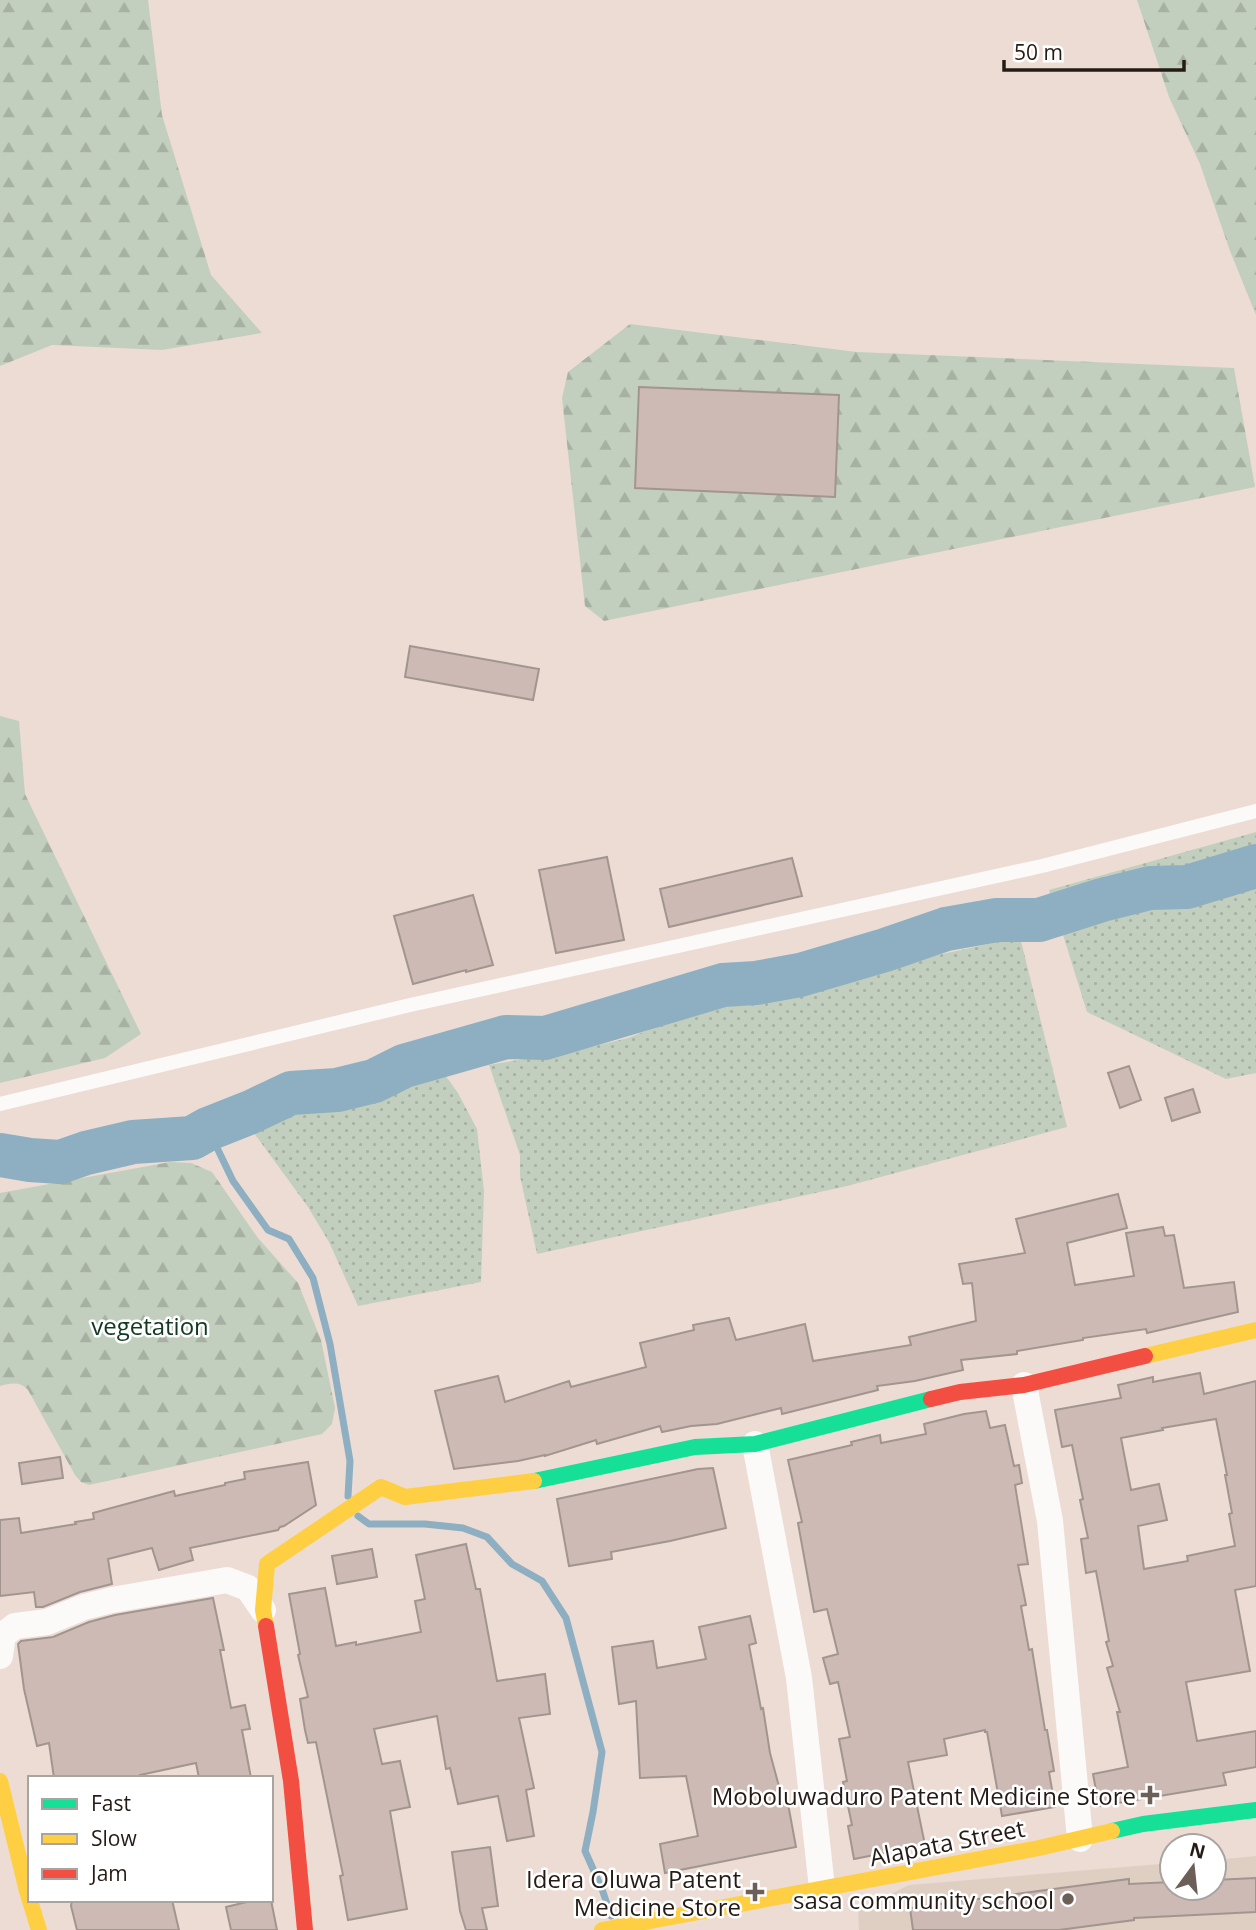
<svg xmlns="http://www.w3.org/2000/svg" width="1256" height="1930" viewBox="0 0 1256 1930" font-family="'Open Sans',sans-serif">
<defs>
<pattern id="grass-dots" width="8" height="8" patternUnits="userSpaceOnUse" patternTransform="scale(1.75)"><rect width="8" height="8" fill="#c3cfbe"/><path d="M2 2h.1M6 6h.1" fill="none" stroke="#a7b1a3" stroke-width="1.8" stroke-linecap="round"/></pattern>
<pattern id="forest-firs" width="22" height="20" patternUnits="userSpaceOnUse" patternTransform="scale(1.75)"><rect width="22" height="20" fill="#c3cfbe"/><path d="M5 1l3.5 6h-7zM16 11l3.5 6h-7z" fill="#a7b1a3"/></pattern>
</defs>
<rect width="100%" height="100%" fill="#ecdcd4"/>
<path fill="#dfcfc3" d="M1256 1856V1930H859L858 1910 909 1885 1172 1863V1888H1214V1860Z"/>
<g fill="url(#grass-dots)">
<path d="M1256 832V1073L1226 1079 1087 1012 1049 890Z"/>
<path d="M1020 937 1067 1127 847 1186 537 1254 520 1176V1155L489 1065 587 1048 628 1038 717 1003Z"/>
<path d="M440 1068 458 1093 477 1129 484 1191 481 1282 358 1306 329 1242 308 1207 251 1129 309 1093Z"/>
</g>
<g fill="url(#forest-firs)">
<path d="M0 0H148L162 115 211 275 262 333 162 350 52 345 0 366Z"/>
<path d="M1137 0H1256V315L1230 251 1200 164 1169 97Z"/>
<path d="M630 324 857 352 1234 368 1255 487 604 621 585 606 562 398 568 372Z"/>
<path d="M0 716 19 721 25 794 141 1034 105 1058 0 1083Z"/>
<path d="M170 1162 191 1163 212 1172 258 1238 298 1283 321 1340 335 1408 332 1424 322 1434 89 1485 81 1482 75 1475 28 1390C20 1381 11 1383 0 1386V1193Z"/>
</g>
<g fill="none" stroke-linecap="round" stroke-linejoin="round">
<g stroke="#8eafc1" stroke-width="7">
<path d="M208 1129 233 1181 268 1230 289 1239 313 1278 330 1344 350 1461 348 1496"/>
<path d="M358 1516 369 1524H425L463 1528 487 1537 512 1564 542 1581 566 1618 602 1752 593 1812 585 1851 602 1889 611 1916"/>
</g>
<path stroke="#8eafc1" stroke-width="44" d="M0 1155 30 1160 60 1162 86 1153 133 1142 192 1138 208 1129 251 1112 291 1093 337 1090 374 1081 404 1066 506 1037 545 1038 723 985 756 983 800 975 885 950 946 929 997 920H1039L1102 900 1150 888 1187 887 1256 866"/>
</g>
<g fill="#cdbab4" stroke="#a29590" stroke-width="2" fill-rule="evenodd">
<path d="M639 387 839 395 835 497 635 488Z"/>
<path d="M410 646 539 669 533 700 405 677Z"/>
<path d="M607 857 624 940 556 953 539 870Z"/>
<path d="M792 858 802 896 669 927 660 889Z"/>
<path d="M473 895 493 965 466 972V970L413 984 394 916Z"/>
<path d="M1129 1066 1141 1100 1120 1108 1108 1073Z"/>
<path d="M1193 1089 1200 1112 1172 1121 1165 1098Z"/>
<path d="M1118 1194 1127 1228 1067 1243 1075 1285 1134 1276 1126 1233 1163 1227 1165 1236 1174 1235 1184 1288 1234 1282 1238 1312 1147 1333 1146 1329 1083 1338V1340L1017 1351V1354L961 1360 963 1370 915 1381 877 1386 878 1390 782 1414 781 1408 717 1424 691 1426 662 1432 660 1426 597 1444 596 1440 545 1456V1455L518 1461 454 1469 435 1391 498 1376 505 1402 569 1381 571 1387 646 1367 640 1343 694 1330 693 1325 729 1318 736 1340 805 1324 813 1361 911 1345 909 1337 976 1321 972 1283 963 1284 959 1264 1025 1253 1016 1219Z"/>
<path d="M1200 1373 1204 1394 1256 1381V1586L1235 1590 1250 1671 1186 1682 1197 1741 1256 1731V1767L1223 1773 1226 1785 1099 1806 1093 1774 1128 1767 1117 1712H1120L1107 1668 1113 1666 1106 1642 1109 1641 1096 1571 1086 1573 1081 1539 1088 1538 1080 1500 1083 1499 1072 1445 1062 1447 1055 1410 1121 1398 1118 1385 1153 1377V1382ZM1216 1419 1227 1475H1225L1232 1513 1229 1514 1235 1546 1187 1556 1188 1561 1144 1569 1138 1526 1167 1520 1159 1484 1131 1490 1121 1438 1163 1430 1162 1428Z"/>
<path d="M986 1411 990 1428 1005 1425 1014 1466 1019 1465 1022 1483 1015 1485 1028 1564 1018 1565 1026 1605 1021 1606 1029 1650 1032 1649 1045 1730H1047L1054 1771 1049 1772 1055 1807 1002 1816 987 1732H985V1730L944 1739 947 1755 908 1762 925 1845 854 1859 848 1826 852 1825 843 1782 847 1781 839 1739 850 1737 838 1682 830 1684 823 1658 838 1654 827 1609 814 1612 798 1523 802 1522 788 1460 852 1445 851 1442 880 1435 881 1443 926 1434 924 1424 964 1414Z"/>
<path d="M60 1457 63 1478 22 1484 19 1463Z"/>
<path d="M308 1462 316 1505 284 1526 280 1527 278 1530 190 1548 193 1560 159 1570 152 1548 108 1559 112 1584 80 1592 43 1607H36L34 1592 0 1596V1520L19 1518 21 1533 76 1524 75 1522 94 1519 93 1513 174 1491 175 1496 225 1485V1483L245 1479 244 1472Z"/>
<path d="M713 1468 726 1528 670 1541 611 1552 612 1559 569 1566 557 1499 698 1469Z"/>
<path d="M466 1544 476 1589H480L497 1681 545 1674 550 1714 519 1718 534 1788 526 1790 534 1836 507 1841 498 1796 458 1804 450 1768 446 1769 437 1716 374 1729 382 1764 400 1761 410 1807 390 1811 407 1909 348 1920 340 1876 343 1875 316 1742 308 1743 305 1730 300 1699 308 1697 298 1655 300 1654 289 1594 325 1588 336 1646 356 1642V1645L421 1632 415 1601 425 1599 416 1555Z"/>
<path d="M372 1549 377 1577 337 1584 332 1556Z"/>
<path d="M213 1598 224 1650H220L231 1708 245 1705 250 1729 242 1730 251 1778H199L196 1763 140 1775 141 1778H54L49 1743 37 1746 24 1689 18 1644 21 1641 53 1637 89 1622 115 1615Z"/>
<path d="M750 1616 756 1643 749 1645 761 1709 763 1708 770 1753 781 1794 786 1793 796 1847 665 1873 660 1844 698 1836 686 1776 640 1778 636 1701 619 1704 612 1647 653 1641 657 1668 706 1659 699 1627Z"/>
<path d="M490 1847 498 1906 482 1908 487 1930H466L460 1911 452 1852Z"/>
<path d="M1256 1878V1912L1134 1918V1920L1059 1930H913L910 1908 1129 1879V1884L1172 1882V1888H1214V1880Z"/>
<path d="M72 1900H172L179 1930H77L71 1906Z"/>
<path d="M255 1900H271L277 1930H231L226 1907Z"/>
</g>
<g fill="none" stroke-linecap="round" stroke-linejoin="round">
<path stroke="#fcfaf9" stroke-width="14" d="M0 1104 410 1005 1042 866 1256 811"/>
<g stroke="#fcfaf9" stroke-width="26">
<path d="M1024 1385 1050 1521 1080 1839"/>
<path d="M755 1444 799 1678 822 1888"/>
<path d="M0 1656 3 1635 15 1626 47 1622 84 1607 112 1600 227 1580 248 1588 263 1610"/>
</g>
<g stroke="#16e098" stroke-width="16">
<path d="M534 1481 695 1447 755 1444 931 1399"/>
<path d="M1112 1831 1143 1824 1256 1810"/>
</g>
<g stroke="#ffcf43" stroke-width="16">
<path d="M1145 1356 1256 1330"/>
<path d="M266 1626 263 1610 267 1564 381 1487 405 1497 534 1481"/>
<path d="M0 1781 27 1891 39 1930"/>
<path d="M602 1930 1039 1848 1112 1831"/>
</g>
<g stroke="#f24e42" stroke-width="16">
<path d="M931 1399 960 1392 1024 1385 1145 1356"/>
<path d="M266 1626 291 1781 305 1930"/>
</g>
</g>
<g fill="#6b5f58" stroke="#fff" stroke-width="2.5">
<path d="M1146.5 1784.5h7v7h7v7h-7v7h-7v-7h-7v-7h7z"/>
<path d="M751.5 1881.5h7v7h7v7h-7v7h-7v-7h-7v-7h7z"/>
<circle cx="1068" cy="1899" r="7"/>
</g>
<g text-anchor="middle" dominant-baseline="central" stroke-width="5" stroke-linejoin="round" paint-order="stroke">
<g font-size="24" fill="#113922" stroke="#fff">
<text x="150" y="1325">vegetation</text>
</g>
<g font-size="24" fill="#251b16" stroke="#fff" text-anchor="end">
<text x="1136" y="1795">Moboluwaduro Patent Medicine Store</text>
<text x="741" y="1878">Idera Oluwa Patent<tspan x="741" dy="28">Medicine Store</tspan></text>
<text x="1054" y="1899">sasa community school</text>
</g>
<g font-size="24" fill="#251b16" stroke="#fff">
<text transform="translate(947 1842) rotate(-11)">Alapata Street</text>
</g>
</g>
<rect x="28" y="1776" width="245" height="126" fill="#ffffff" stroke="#a8a4a2" stroke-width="2"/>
<rect x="42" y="1799" width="35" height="10" fill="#16e098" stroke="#a8a4a2" stroke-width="2"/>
<text x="91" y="1811" font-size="21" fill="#251b16">Fast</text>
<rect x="42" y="1834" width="35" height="10" fill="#ffcf43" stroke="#a8a4a2" stroke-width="2"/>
<text x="91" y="1846" font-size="21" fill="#251b16">Slow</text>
<rect x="42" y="1869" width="35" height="10" fill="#f24e42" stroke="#a8a4a2" stroke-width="2"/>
<text x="91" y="1881" font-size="21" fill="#251b16">Jam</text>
<g transform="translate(1193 1867) rotate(15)"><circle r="33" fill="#ffffff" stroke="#a8a4a2" stroke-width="2"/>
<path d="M0-5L12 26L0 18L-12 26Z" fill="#6b5f58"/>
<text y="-10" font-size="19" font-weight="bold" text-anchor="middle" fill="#251b16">N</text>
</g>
<path d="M1004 60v10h180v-10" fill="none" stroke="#251b16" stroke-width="3.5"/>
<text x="1014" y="60" font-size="21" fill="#251b16" stroke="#ffffff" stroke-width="5" paint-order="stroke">50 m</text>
</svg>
